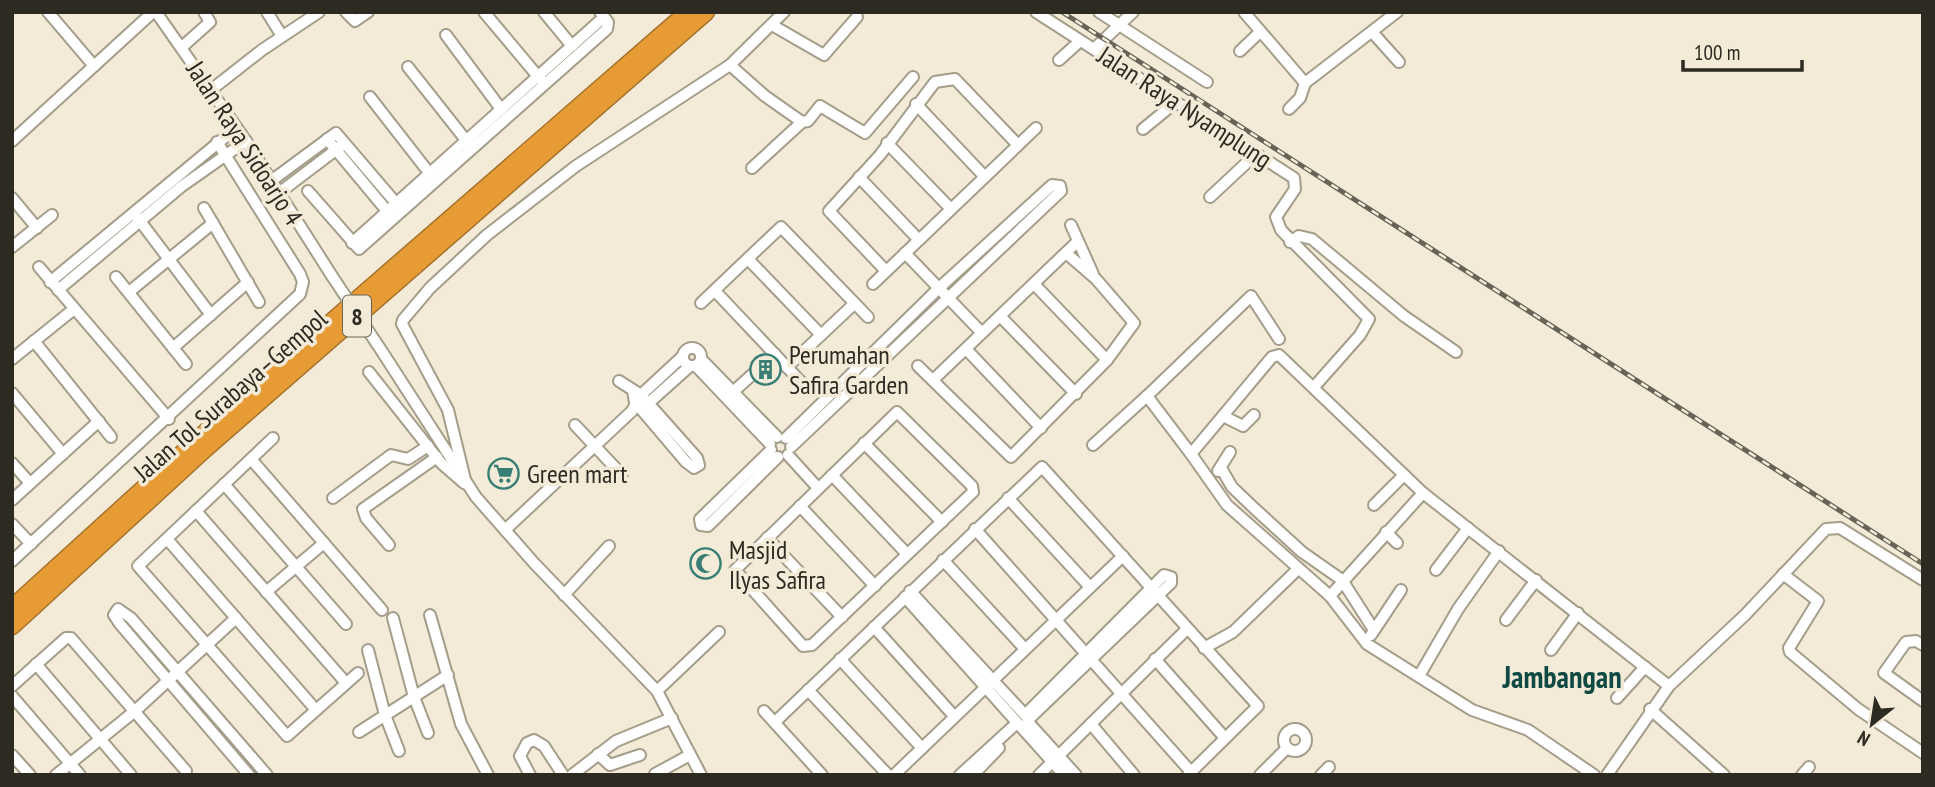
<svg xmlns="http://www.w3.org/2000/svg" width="1935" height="787" viewBox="0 0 1935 787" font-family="'PT Sans Narrow',sans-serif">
<rect width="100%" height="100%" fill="#f3ebd7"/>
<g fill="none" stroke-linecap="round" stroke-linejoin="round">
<defs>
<g id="minor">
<path d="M48 12 94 66"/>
<path d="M156 12 246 141 332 276"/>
<path d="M267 12 282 36"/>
<path d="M346 12 355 21 368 12"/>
<path d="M484 12 541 80"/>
<path d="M544 12 572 46"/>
<path d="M1036 12 1294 178 1295 189 1276 217 1281 230 1369 319 1360 335 1314 387"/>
<path d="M1099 12 1207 82"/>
<path d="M1244 12 1305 83 1397 12"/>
<path d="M772 25 824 55 857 17"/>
<path d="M1373 33 1399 62"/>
<path d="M446 35 501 109"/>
<path d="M182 47 210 22 204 12"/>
<path d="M1094 49 1133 12"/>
<path d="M1240 51 1260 32"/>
<path d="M1059 60 1080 41"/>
<path d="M730 65 765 96 802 122"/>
<path d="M408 67 469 144"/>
<path d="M211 90 262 50 319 12"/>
<path d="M370 97 430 174"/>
<path d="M916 104 985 177"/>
<path d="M1289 109 1300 98 1305 83"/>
<path d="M1143 129 1176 102"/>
<path d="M327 139 392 217"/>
<path d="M12 141 153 12"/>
<path d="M887 143 951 209"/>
<path d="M752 168 802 122 808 121 820 106 865 133 913 77"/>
<path d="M859 177 919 240"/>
<path d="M271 181 336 133 401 209"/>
<path d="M308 191 359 249 607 29 608 22 600 12"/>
<path d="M279 193 341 146"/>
<path d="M1210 197 1256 154"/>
<path d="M12 198 37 228"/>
<path d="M204 208 259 302"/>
<path d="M137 217 211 315"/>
<path d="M1071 225 1093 274"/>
<path d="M1290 242 1299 236 1312 239 1404 316 1456 352"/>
<path d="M352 243 604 17"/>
<path d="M12 247 52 215"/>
<path d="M905 253 982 333"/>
<path d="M748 259 821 335"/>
<path d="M39 267 169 419"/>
<path d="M886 271 829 211 880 155 935 82 955 79 1018 145"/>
<path d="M116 277 186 364"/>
<path d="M50 282 236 128"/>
<path d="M873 284 1036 128"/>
<path d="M1034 284 1107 360"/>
<path d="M58 290 182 186 246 141"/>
<path d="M715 291 802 383"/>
<path d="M129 292 213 223"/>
<path d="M701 303 781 227 868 317"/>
<path d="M1000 316 1076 394"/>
<path d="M34 341 111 437"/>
<path d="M173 348 248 282"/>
<circle cx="692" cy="357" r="9"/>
<path d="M966 349 1041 428"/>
<path d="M383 353 476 497 534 563 657 691 701 775"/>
<path d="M12 359 74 309"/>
<path d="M701 359 777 437"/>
<path d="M696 366 770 444"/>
<path d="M918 366 1011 457 1107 360 1134 323 1096 279 1066 253"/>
<path d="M787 367 854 304"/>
<path d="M369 372 441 463 464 483"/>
<path d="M933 380 1077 242"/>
<path d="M619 381 641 395 697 458 699 465 694 468 686 462 635 402 633 391"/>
<path d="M734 391 775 354"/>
<path d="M12 393 63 454"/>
<path d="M643 408 690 366"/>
<path d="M897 412 972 486 973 492 812 645 803 646 735 570Z"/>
<path d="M1223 416 1243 426 1254 415"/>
<path d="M575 425 622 475"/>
<path d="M273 438 138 566 287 736 358 673"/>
<path d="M786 438 939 288 1052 185 1060 186 1061 191 791 447"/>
<path d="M864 443 942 522"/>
<path d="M1093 445 1147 396"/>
<path d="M771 450 700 519 701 525 708 526 778 457"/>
<path d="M1191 454 1147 396 1251 296 1279 339"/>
<path d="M788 455 818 488"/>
<path d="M251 459 382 610"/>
<path d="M12 463 30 483"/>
<path d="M1221 468 1232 487 1255 509 1302 552 1342 580 1374 630"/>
<path d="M1218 471 1230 452"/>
<path d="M832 475 907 554"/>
<path d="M224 484 346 624"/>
<path d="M466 484 448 410 402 324 403 320 430 288 487 235 576 166 730 65 784 12"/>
<path d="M333 498 391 455 408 459 428 446"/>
<path d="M1008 498 1089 586"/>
<path d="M12 500 99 421"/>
<path d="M1374 505 1404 475"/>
<path d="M800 506 875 586"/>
<path d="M196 511 346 683"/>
<path d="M12 524 31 544"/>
<path d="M975 529 1191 772"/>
<path d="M505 530 632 411 641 395 683 356"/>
<path d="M1386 532 1397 543"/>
<path d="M767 538 842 617"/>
<path d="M167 539 316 710"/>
<path d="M389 545 366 518 363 509 437 457"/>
<path d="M943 560 1025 649"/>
<path d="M12 561 300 294 303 282 300 274 217 142"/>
<path d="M1436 570 1468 528"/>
<path d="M1783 574 1818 601 1789 648 1790 652 1858 709 1923 753"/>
<path d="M910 591 1027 717 1028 722 1076 775"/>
<path d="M266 592 324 543"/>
<path d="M564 595 609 546"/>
<path d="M1330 596 1423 493"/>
<path d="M905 597 1064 775"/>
<path d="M430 615 461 724 488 775"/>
<path d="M393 618 414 697 428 733"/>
<path d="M1506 620 1536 580"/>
<path d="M874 627 954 716"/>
<path d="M1371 635 1401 590"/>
<path d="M1923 645 1916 641 1906 642 1884 673 1923 701"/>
<path d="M1204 648 1233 632 1297 570"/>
<path d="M368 650 385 715 399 751"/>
<path d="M1551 650 1578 613"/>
<path d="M840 659 922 748"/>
<path d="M1155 659 1225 738"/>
<path d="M36 664 131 775"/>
<path d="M1419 676 1458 609 1499 551"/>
<path d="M12 686 66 638H71L186 771"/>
<path d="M808 690 888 775"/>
<path d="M657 691 719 632"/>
<path d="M12 696 80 775"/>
<path d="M1617 698 1645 667"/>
<path d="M1650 709 1724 775"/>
<path d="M764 711 822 775"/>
<path d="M1025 715 1164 575 1171 577V583L1029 719"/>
<path d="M775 722 1042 467 1258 706 1188 775"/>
<path d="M1091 724 1134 775"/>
<circle cx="1295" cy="740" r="11"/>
<path d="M359 732 448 675"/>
<path d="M598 754 610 765 640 755"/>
<path d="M12 755 30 775"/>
<path d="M655 774 690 755"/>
<path d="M56 775 135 711 236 618"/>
<path d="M249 775 120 624 114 615 118 609 131 618 267 775"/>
<path d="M530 775 520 756 527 743 534 740 544 746 563 775"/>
<path d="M572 775 616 741 672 718"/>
<path d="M894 775 1123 556"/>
<path d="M960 775 1017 723"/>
<path d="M973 775 999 748"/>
<path d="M1039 775 1187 629"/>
<path d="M1260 775 1287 748"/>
<path d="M1321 775 1329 767"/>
<path d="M1594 775 1528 730 1472 710 1367 644 1330 596 1227 505 1191 454 1272 357 1279 355 1423 493 1669 686"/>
<path d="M1607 775 1669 686 1745 615 1826 529 1840 528 1923 580"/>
<path d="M1802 775 1809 767"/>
</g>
<g id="highway">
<path d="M12 608 229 411 688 12"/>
<path d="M12 626 206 448 706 12"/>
</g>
</defs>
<use href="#minor" stroke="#a49d8a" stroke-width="14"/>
<use href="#highway" stroke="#a5732e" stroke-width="19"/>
<use href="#minor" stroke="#fff" stroke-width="10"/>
<use href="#highway" stroke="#e69b34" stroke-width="16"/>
<defs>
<path id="rail" d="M1062 12 1923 564"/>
</defs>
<use href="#rail" stroke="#676357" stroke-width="5"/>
<use href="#rail" stroke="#f3ebd7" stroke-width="2.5" stroke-dasharray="8" stroke-linecap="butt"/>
<defs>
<path id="minor-bridge" d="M332 276 383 353"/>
</defs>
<use href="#minor-bridge" stroke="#a49d8a" stroke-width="14" stroke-linecap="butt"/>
<use href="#minor-bridge" stroke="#fff" stroke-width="10"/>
</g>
<defs>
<symbol id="building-ring" viewBox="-11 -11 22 22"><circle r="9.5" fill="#f3ebd7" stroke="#387e74" stroke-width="1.5"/><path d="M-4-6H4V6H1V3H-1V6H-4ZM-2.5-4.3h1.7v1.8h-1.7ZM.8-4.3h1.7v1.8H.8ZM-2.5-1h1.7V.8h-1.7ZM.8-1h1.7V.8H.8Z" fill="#387e74"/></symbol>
<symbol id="supermarket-ring" viewBox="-11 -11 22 22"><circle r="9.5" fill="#f3ebd7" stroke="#387e74" stroke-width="1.5"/><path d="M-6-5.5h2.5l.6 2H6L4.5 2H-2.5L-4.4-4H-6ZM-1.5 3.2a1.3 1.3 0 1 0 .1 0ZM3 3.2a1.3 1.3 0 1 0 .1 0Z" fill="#387e74"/></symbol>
<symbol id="mosque-ring" viewBox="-11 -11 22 22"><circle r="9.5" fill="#f3ebd7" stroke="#387e74" stroke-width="1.5"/><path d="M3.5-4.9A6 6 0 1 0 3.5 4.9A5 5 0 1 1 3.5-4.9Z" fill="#387e74"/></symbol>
</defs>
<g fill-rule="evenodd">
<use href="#building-ring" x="748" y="352" width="35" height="35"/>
<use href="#supermarket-ring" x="486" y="456" width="35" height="35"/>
<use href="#mosque-ring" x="688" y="546" width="35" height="35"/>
</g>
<g text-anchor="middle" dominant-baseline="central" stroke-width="7" stroke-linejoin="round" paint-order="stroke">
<rect fill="#f3ebd7" stroke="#686458" stroke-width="2" x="343" y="295.5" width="28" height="41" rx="5"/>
<g font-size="24" font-weight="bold" fill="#2d2a22">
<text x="357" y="316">8</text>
</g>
<g font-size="26" fill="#2d2a22" stroke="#f3ebd7">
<text transform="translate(1185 107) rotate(33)">Jalan Raya Nyamplung</text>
<text transform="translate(245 143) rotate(57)">Jalan Raya Sidoarjo 4</text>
<text transform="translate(230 395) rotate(-41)">Jalan Tol Surabaya–Gempol</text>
</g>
<g font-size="26" fill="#2d2a22" stroke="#f3ebd7" text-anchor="start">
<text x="789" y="354">Perumahan<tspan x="789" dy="30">Safira Garden</tspan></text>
<text x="527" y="473">Green mart</text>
<text x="729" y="549">Masjid<tspan x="729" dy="30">Ilyas Safira</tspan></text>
</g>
<g font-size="30" font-weight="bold" fill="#0e4a43" stroke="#f3ebd7">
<text x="1562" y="676">Jambangan</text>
</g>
</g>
<rect width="1935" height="787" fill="none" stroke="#2d2a22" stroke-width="28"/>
<g transform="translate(1872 724) rotate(210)" stroke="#f3ebd7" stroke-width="5" paint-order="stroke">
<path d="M0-5L12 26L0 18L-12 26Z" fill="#2d2a22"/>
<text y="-10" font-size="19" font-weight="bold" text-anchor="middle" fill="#2d2a22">N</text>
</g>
<path d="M1683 60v10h119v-10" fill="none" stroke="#2d2a22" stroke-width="3.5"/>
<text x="1694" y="60" font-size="21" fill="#2d2a22" stroke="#f3ebd7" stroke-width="5" paint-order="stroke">100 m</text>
</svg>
